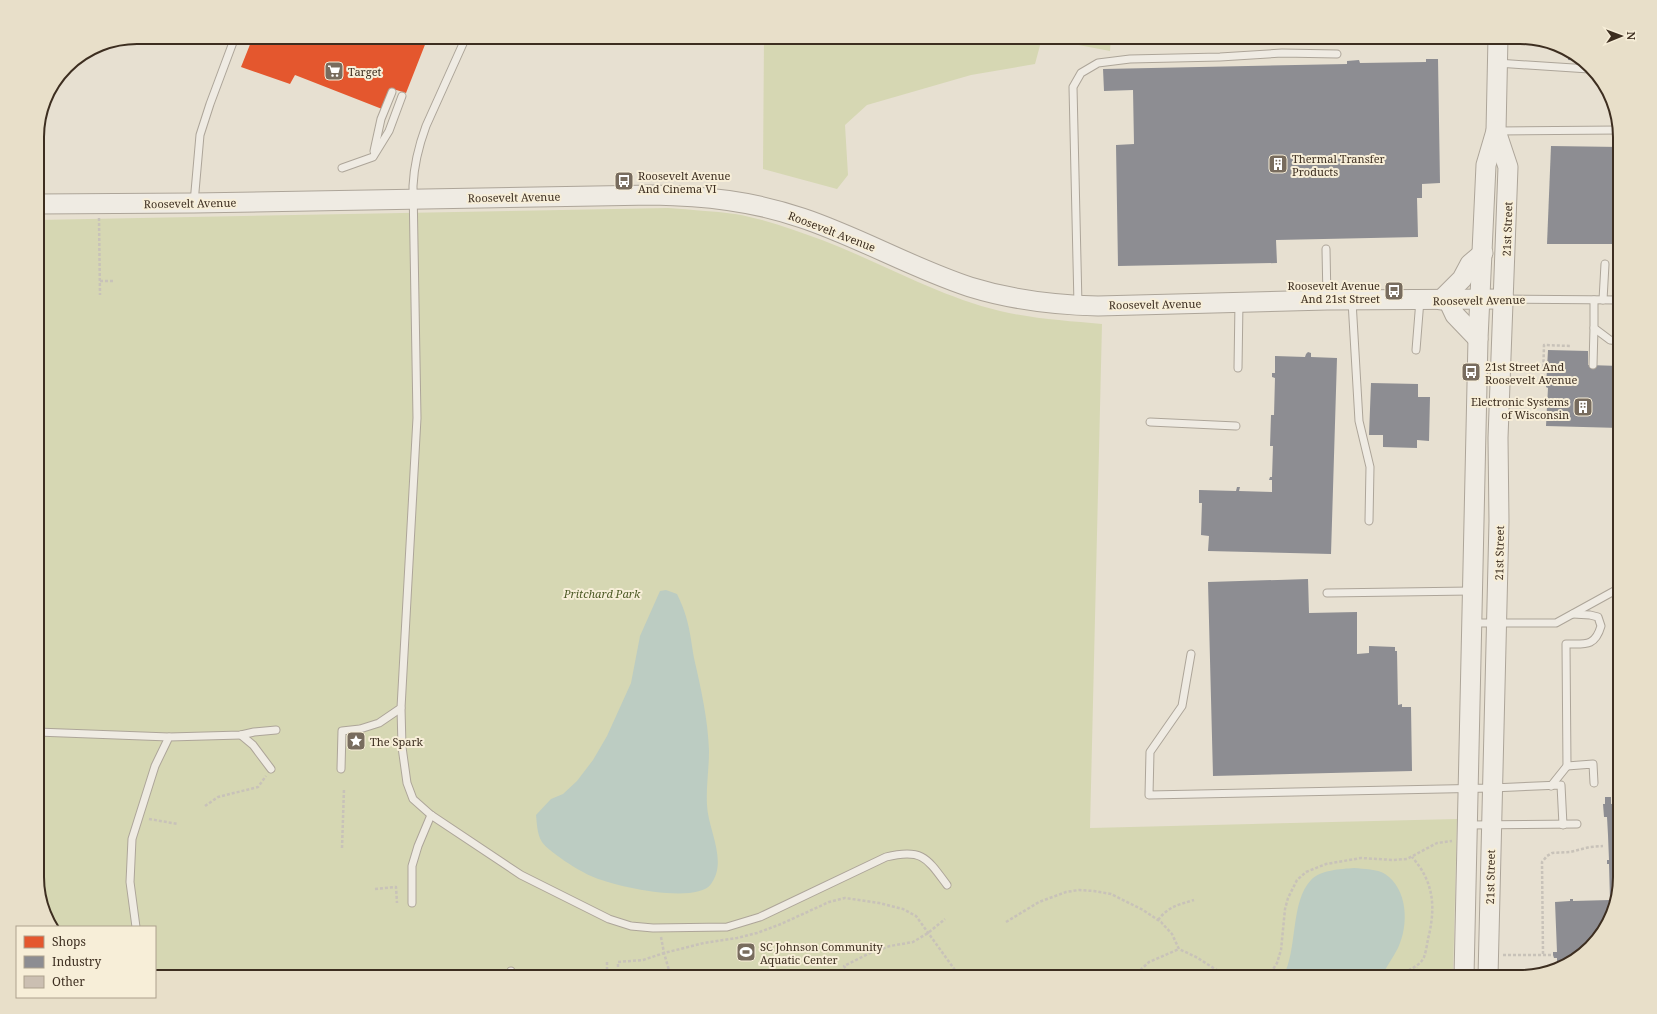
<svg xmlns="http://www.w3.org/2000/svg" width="1657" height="1014" viewBox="0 0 1657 1014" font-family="'Noto Serif',serif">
<rect width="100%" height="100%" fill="#e7e0d1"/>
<g fill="#d6d7b3">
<path d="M764 37H1111L1110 51 1042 38 1035 64 971 75 867 105 845 125 848 175 837 189 763 169Z"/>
<path d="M668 208C691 210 713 211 735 214 765 219 794 230 822 240 882 263 938 296 1000 311 1034 319 1068 321 1102 324L1090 828 1457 819 1453 977H155V927H50L37 884V220Z"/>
</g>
<g fill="#bcccc2">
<path d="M666 590 677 594C689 618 690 634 694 658 701 689 708 719 709 751 709 769 706 787 707 805 708 830 728 861 711 884 696 905 612 886 591 876 579 871 549 852 542 842 537 834 537 824 536 815L551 799 563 794 577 781 593 760 607 736 631 683 640 636 660 591Z"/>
<path d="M1354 868C1364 869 1377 869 1385 874 1408 889 1409 925 1398 948 1393 958 1386 967 1381 977H1283C1298 949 1290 902 1311 880 1320 870 1341 869 1354 868Z"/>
</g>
<path fill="#e4572e" d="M253 37H428L406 93 390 88 382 109 295 75 290 84 241 67Z"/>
<g fill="#8d8d92">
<path d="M1568 50H1570L1581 61 1568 60Z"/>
<path d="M1426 59H1438L1440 183 1422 184V198H1417L1418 237 1276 240 1277 263 1118 266 1116 145 1134 144 1133 90 1104 91 1103 69 1347 64V61L1359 60 1360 63 1426 62Z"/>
<path d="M1551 146 1620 147V244H1547Z"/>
<path d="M1548 350 1588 351V365L1620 366V428L1546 426 1548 388 1546 387Z"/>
<path d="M1308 352 1311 353V357L1337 358 1331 554 1208 551 1209 536 1201 535 1202 503H1199V490L1236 491 1237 487H1240L1239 491 1272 492V480H1269L1270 477H1272L1273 446H1270L1271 415H1274L1275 378 1272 377V373H1275V356L1305 357 1306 354Z"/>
<path d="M1371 383 1418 384V397H1430L1429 441 1417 440V448L1383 447V435H1369Z"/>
<path d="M1308 579 1309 613 1357 612V654L1369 653V646L1395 647V651H1397L1398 705 1402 704V707H1411L1412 771 1213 776 1208 582Z"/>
<path d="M1605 797H1611V804L1620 803V878L1607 927 1570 964 1557 967V958H1554L1553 955V952H1557L1555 902 1570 901V899H1573V901L1610 900 1609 864H1607V860H1609L1608 835 1607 817H1604L1603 804H1605Z"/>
</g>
<path fill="#cbbfb2" d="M837 971 840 977H827Z"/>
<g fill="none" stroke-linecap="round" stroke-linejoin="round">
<defs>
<g id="service">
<path d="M1497 63 1589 69"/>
<path d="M1498 131 1620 130"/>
<path d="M374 151 381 119 392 92"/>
<path d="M342 168 373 157 389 131 402 96"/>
<path d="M194 203 200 135 210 104 235 37"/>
<path d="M1326 249 1327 300"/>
<path d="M1504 299 1620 300"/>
<path d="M1594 300V328L1610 340 1620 341"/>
<path d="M1603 300 1605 264"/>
<path d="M1352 301 1359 421 1370 467 1369 521"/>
<path d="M1078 305 1073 87 1081 73 1098 63 1130 59 1220 57 1282 53 1337 54"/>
<path d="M1416 350 1420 300"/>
<path d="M1593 365 1594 328"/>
<path d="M1238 368 1239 302"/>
<path d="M1150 422 1236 426"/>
<path d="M1327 593 1471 591"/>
<path d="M1473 623H1556L1616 590H1620"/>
<path d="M1191 654 1182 706 1150 752 1149 795 1492 788 1561 785 1563 825"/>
<path d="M401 708 402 747 407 783 413 799 431 815 521 875 609 919 631 926 653 928 727 927 760 917 886 857C922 848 927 858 947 885"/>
<path d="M37 732 169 737"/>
<path d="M241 735 253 745 271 769"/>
<path d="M1567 766 1593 764 1594 783"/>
<path d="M341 769 342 731 360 729 379 723 401 708 417 418 413 186C414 165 419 145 426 126L466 37"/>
<path d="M1551 786 1567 766 1566 644C1585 644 1595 647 1601 626L1598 617 1590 615 1573 614"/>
<path d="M1468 825 1577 824"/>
<path d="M412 903V866L418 846 431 815"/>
<path d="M136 927 130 882 132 839 155 766 169 737 241 735 254 732 276 730"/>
<path d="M511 971V977"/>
</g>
<g id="tertiary">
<path d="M37 204 194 203 653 195C704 196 753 201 802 218 859 237 912 268 970 287 1012 300 1054 305 1098 306L1327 300 1504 299"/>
<path d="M1441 300 1462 279 1470 264 1483 253"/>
<path d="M1448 300 1455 315 1478 339"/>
<path d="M1464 977 1478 339 1486 165 1496 131 1498 37"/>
<path d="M1488 977 1499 521 1498 438 1508 167 1496 131"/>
</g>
</defs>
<use href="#service" stroke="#ada599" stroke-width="9"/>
<use href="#tertiary" stroke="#ada599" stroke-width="21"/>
<g stroke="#c8c2b9" stroke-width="2.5" stroke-dasharray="3 2" stroke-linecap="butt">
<path d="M99 218 100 295"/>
<path d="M100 281H115"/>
<path d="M1546 380 1543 379 1544 345 1571 346"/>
<path d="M205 806 218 797 258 787 266 776"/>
<path d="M149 819 178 824"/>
<path d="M342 848 344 789"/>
<path d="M375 889 396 887 397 903"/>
<path d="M1158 920C1169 906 1178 905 1194 900"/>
<path d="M1006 922 1039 902 1066 892 1079 890 1094 891 1111 894 1143 910 1161 922 1172 934 1179 949 1196 957 1228 977"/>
<path d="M661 937 664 953 671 977"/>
<path d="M1543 954 1542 862 1547 856 1552 853 1570 852 1590 847 1603 846"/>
<path d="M1503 955H1553"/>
<path d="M607 962V977"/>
<path d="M642 977 634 973 618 972V962L643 960 664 953 704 943 737 938 757 933 781 924 829 902 845 898 879 903 903 909 916 916 960 977"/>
<path d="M850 977 844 966 870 953 890 946 913 942 928 933 945 919"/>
<path d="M1133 977 1149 962 1179 949"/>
<path d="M1268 977 1277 963 1281 950 1285 909 1288 898 1297 880 1306 872 1326 864 1361 858 1393 860 1407 859 1437 843 1452 841"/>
<path d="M1401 977C1408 968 1419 968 1424 957 1426 952 1427 944 1428 939 1436 907 1434 882 1412 857"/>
<path d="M1414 977 1417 967"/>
</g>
<use href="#service" stroke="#efebe3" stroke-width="7"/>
<use href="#tertiary" stroke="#efebe3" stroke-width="19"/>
</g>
<defs>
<symbol id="supermarket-square" viewBox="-11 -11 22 22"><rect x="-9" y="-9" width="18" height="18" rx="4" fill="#786c5e" stroke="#f7eed8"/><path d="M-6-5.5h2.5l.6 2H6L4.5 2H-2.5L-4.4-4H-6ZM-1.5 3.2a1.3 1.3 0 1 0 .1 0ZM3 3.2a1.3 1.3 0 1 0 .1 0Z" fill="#fff"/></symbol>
<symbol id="building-square" viewBox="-11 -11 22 22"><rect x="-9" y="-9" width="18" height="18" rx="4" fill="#786c5e" stroke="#f7eed8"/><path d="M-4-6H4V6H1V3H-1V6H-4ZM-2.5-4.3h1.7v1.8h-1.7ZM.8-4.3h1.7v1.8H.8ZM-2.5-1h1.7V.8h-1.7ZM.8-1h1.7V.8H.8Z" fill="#fff"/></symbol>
<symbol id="bus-square" viewBox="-11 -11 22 22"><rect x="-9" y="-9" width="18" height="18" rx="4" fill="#786c5e" stroke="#f7eed8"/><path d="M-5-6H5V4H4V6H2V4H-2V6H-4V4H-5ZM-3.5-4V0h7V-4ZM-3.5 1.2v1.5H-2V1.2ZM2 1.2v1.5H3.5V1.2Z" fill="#fff"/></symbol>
<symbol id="sight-square" viewBox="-11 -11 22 22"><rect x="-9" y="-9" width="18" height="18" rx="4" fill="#786c5e" stroke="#f7eed8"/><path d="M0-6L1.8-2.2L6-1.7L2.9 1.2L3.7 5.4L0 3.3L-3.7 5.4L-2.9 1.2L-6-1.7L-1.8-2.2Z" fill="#fff"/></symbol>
<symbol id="stadium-square" viewBox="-11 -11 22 22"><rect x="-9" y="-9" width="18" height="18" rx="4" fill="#786c5e" stroke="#f7eed8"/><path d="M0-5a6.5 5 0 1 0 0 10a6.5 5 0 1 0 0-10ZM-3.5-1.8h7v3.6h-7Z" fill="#fff"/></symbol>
</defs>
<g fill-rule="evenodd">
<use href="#supermarket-square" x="323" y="60" width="22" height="22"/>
<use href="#building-square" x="1267" y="153" width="22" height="22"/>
<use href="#bus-square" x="613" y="170" width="22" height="22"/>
<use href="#bus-square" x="1383" y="280" width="22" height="22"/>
<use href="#bus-square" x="1460" y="361" width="22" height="22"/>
<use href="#building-square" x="1572" y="396" width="22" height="22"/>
<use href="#sight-square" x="345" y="730" width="22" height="22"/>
<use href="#stadium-square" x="735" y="941" width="22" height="22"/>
</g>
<g text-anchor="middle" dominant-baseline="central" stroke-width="4" stroke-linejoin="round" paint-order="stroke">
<g font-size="11" fill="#3d2e20" stroke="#f7eed8" text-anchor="start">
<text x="348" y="71">Target</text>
<text x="1292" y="158">Thermal Transfer<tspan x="1292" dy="13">Products</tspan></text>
<text x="638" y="175">Roosevelt Avenue<tspan x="638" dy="13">And Cinema VI</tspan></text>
<text x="1380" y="285" text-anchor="end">Roosevelt Avenue<tspan x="1380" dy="13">And 21st Street</tspan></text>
<text x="1485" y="366">21st Street And<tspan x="1485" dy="13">Roosevelt Avenue</tspan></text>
<text x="1569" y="401" text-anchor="end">Electronic Systems<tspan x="1569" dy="13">of Wisconsin</tspan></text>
<text x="370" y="741">The Spark</text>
<text x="760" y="946">SC Johnson Community<tspan x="760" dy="13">Aquatic Center</tspan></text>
</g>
<g font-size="11" fill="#3d2e20" stroke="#f7eed8">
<text transform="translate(514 197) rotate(-1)">Roosevelt Avenue</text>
<text transform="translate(190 203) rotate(-1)">Roosevelt Avenue</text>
<text transform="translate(1507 229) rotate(-88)">21st Street</text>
<text transform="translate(832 231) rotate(21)">Roosevelt Avenue</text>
<text transform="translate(1479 300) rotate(-1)">Roosevelt Avenue</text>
<text transform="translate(1155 304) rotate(-1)">Roosevelt Avenue</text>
<text transform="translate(1499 553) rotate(-89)">21st Street</text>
<text transform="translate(1490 877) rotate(-89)">21st Street</text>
</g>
<g font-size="11" font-style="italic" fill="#4d5a26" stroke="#f7eed8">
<text x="602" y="593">Pritchard Park</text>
</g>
</g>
<path d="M0 0H1657V1014H0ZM137 44H1520A93 93 0 0 1 1613 137V877A93 93 0 0 1 1520 970H137A93 93 0 0 1 44 877V137A93 93 0 0 1 137 44Z" fill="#e8dfc9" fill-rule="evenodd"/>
<path fill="none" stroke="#3d2e20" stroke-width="2" d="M137 44H1520A93 93 0 0 1 1613 137V877A93 93 0 0 1 1520 970H137A93 93 0 0 1 44 877V137A93 93 0 0 1 137 44Z"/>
<rect x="16" y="926" width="140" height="72" fill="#f7eed8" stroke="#ada18e"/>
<rect x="24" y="936" width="20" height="12" fill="#e4572e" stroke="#ada18e"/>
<text x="52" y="946" font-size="12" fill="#3d2e20">Shops</text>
<rect x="24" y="956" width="20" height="12" fill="#8d8d92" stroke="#ada18e"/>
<text x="52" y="966" font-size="12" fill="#3d2e20">Industry</text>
<rect x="24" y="976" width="20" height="12" fill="#cbbfb2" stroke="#ada18e"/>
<text x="52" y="986" font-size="12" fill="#3d2e20">Other</text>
<g transform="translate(1621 36) rotate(89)" stroke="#f7eed8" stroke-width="3" paint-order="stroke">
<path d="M0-3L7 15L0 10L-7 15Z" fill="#3d2e20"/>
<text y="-6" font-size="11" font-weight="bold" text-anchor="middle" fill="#3d2e20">N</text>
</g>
</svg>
